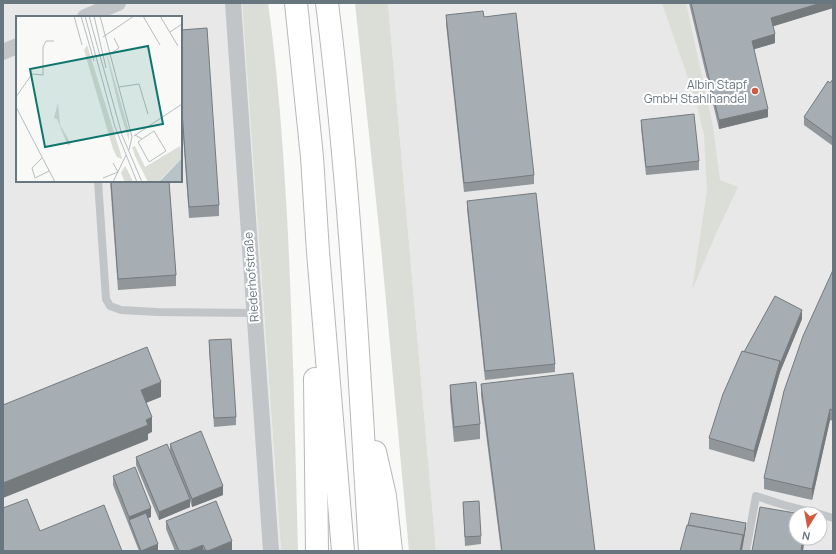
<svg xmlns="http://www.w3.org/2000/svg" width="836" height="554" viewBox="0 0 836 554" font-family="Manrope,sans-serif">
<rect width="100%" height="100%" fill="#f9f9f7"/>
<g fill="#e7e8e7" fill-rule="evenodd">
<path d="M3 3H242L281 551H3ZM17 17H181V181H17Z"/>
<path d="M388 3H833V551H436ZM796 514H820V538H796Z"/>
</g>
<g fill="#daded7">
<path d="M242 3H268C278 74 283 145 287 216 293 328 295 439 298 551H281Z"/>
<path d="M355 3H388L436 551H409L381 247Z"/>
<path d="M662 3H686L713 127 720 180 738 187 718 229 692 290 707 191 704 135 696 101Z"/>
</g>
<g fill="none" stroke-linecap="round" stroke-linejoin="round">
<defs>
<g id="highway">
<path d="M296 3 312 157 318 252 343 551"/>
<path d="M327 3C350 185 359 368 370 551"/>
<path d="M315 379 317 551"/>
<path d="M375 452 385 496 391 551"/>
</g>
</defs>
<use href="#highway" stroke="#b5b8bb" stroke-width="24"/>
<g stroke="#c1c5c8" stroke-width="8">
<path d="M98 181 106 299 110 306 121 310 157 312 254 313"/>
<path d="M820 514 833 518"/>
<path d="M746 551 756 496 787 506 819 514"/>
</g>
<g stroke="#c1c5c8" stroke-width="16">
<path d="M233 3 271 551"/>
<path d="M85 17 118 3"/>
<path d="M3 52 17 46"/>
</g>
<use href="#highway" stroke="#fff" stroke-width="22"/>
</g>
<g fill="#90969a">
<path d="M689 3H833V8L773 26 775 43 754 49 768 117 719 129Z"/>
<path d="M446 15 484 17 534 175V184L464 192 446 24Z"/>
<path d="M181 30 219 205V216L189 218 181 109Z"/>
<path d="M833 79V146L804 125V117Z"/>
<path d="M641 120 699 161V170L646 175 641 128Z"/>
<path d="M110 181H169L176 275V286L118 290Z"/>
<path d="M467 201 555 364V372L485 380 467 209Z"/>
<path d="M833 270V421L830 420 812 500 764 489V478Z"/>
<path d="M802 319 780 372 754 462 709 449V438L744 352Z"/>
<path d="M209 340 236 417V425L214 427 209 348Z"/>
<path d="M481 384 595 551H501L481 395Z"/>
<path d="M450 385 480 424V439L454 442 450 400Z"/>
<path d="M170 444 223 495 192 507 190 501V507L159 520 136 465V457L170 451Z"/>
<path d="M113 476 151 517 148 518 158 550 157 551H139L113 485Z"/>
<path d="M463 502 481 536V544L465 546Z"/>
<path d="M166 521 232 550 229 551H175L166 529Z"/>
</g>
<g fill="#757a7d">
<path d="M821 3H833V8L771 27V18Z"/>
<path d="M775 34V43L752 50V41Z"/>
<path d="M768 109V117L719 129V120Z"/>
<path d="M802 310V319L780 372 754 462V451L780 361Z"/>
<path d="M161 382V397L141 405V390Z"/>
<path d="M830 409V420L812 500V489Z"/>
<path d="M152 417V432L148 434V440L3 498V483Z"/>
<path d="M223 486V495L192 507V499Z"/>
<path d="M190 499V507L159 520V512Z"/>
<path d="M151 508V517L131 525 129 520V526V517Z"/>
<path d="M746 523V528L742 551H740L743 535Z"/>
<path d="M803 538H805L803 551H801Z"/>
<path d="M232 541V550L229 551H208Z"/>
<path d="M158 544V550L157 551H142Z"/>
<path d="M203 545V551H188Z"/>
</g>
<g fill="#a7aeb3" stroke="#757a7d">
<path d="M691 3H821L771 18 775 34 752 41 768 109 719 120Z"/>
<path d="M483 11 484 17 516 13 534 175 464 183 446 15Z"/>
<path d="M207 28 219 205 189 207 181 98V30Z"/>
<path d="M833 79V138L804 117 828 81 830 83Z"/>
<path d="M694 114 699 161 646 167 641 120Z"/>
<path d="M111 181H169L176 275 118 279Z"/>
<path d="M536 193 555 364 485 371 467 201Z"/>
<path d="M833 270V410L830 409 812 489 764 478 784 391 803 336Z"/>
<path d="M775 296 802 310 780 364V361L744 352Z"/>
<path d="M231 339 236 417 214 418 209 340Z"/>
<path d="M147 347 161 382 141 390 152 417 146 420 148 425 3 483V405Z"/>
<path d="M742 351 780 361 754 451 709 438 723 394Z"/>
<path d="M573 373 595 551H502L481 384Z"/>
<path d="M476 382 480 424 454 427 450 385Z"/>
<path d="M201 431 223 486 192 499 170 444Z"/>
<path d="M167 444 190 499 159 512 136 457Z"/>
<path d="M135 467 151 508 129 517 113 476Z"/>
<path d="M27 499 40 531 104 505 122 551H3V508Z"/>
<path d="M216 501 232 541 208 551H206L203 545 188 551H179L166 521Z"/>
<path d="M479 501 481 536 465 537 463 502Z"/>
<path d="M760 507 801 514H796V538H803L801 551H752Z"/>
<path d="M146 513 158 544 141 551 129 520Z"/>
<path d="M691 513 746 523 743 540V535L688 525Z"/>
<path d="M687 525 743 535 740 551H680Z"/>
</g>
<circle fill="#d15a3f" stroke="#fff" stroke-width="1.5" cx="755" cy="91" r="4"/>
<g text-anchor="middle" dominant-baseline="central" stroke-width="4" stroke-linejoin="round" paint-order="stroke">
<g font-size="12" fill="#67767f" stroke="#fff" text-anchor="end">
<text x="747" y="84">Albin Stapf<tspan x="747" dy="14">GmbH Stahlhandel</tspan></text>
</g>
<g font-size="12" fill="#67767f" stroke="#fff">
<text transform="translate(251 277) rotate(-94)">Riederhofstraße</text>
</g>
</g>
<g transform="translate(16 16)">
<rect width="166" height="166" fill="#f9f9f7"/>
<path d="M87 24 113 115V125L103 92ZM71 29 106 142V143L101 141 97 133 68 34ZM42 87 44 109 55 128 52 130 41 103 38 102ZM119 130 129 151 164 130 166 142 142 166H132L119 140 116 131ZM109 150 112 155 117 166H109L105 157Z" fill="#daded7"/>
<path d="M166 142V166H142L146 163Z" fill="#b8c3c7"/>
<path fill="none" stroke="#b6bdc0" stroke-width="1" d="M58 0 66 29M65 0 78 45M69 0 99 111 121 166M73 0 106 119 126 166M78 0 90 52M84 0 116 121 113 134M127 0 144 29M144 0 162 30M154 16 166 8M87 21 118 0M94 38 103 32 98 22M103 71 123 68 132 98M0 81 16 58 27 59V31L30 25H38M0 91 39 166M119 119 126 123 138 115 150 135 133 146 122 126 126 123M118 120 166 88M26 142 16 152 19 162 33 155M87 162 102 156 97 147M97 166 110 139"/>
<path fill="#0f766e" fill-opacity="0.15" stroke="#0f766e" stroke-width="2" d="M132 30 147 108 29 131 14 53Z"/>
<rect width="166" height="166" fill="none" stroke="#67767f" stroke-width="2"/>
</g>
<rect width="836" height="554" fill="none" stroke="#67767f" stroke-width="8"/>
<g transform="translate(808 526) rotate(191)"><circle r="19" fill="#ffffff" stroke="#c2c8cc"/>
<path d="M0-3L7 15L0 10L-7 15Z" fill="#d15a3f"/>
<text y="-6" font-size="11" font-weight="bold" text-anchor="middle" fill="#67767f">N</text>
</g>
</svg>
